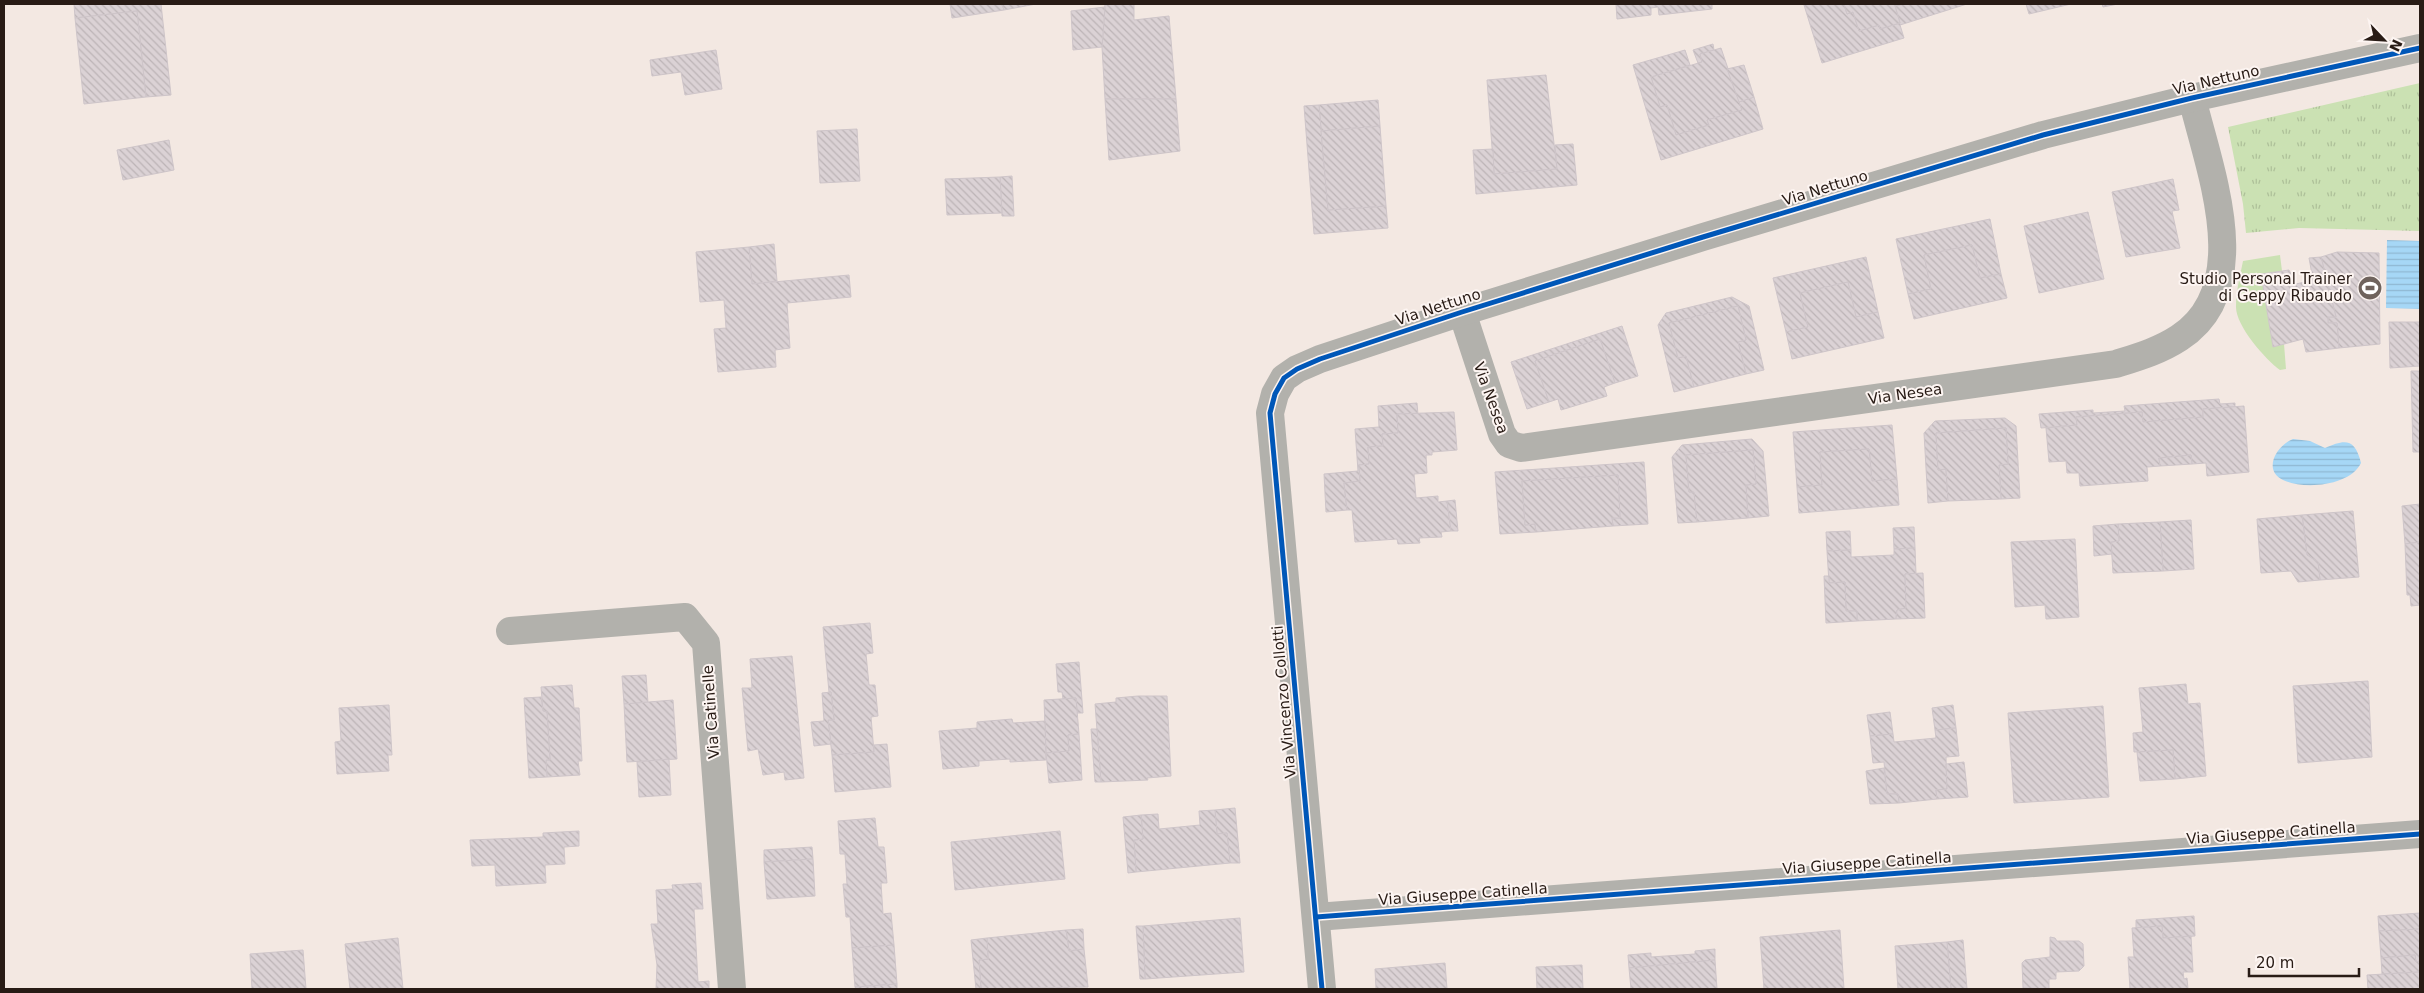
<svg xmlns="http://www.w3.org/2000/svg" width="2424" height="993" viewBox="0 0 2424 993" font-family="'DejaVu Sans',sans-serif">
<defs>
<pattern id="grass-tufts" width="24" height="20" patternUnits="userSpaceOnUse" patternTransform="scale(1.25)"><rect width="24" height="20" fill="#cbe1b3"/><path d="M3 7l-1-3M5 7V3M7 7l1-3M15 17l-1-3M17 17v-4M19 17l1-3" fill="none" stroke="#aec099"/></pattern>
<pattern id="water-rules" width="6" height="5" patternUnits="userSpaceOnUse" patternTransform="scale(1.25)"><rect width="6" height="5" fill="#a6d7f6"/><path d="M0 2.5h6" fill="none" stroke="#8fb8d2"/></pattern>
<pattern id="building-back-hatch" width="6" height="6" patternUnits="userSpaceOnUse" patternTransform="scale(1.25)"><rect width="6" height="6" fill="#dbd2d5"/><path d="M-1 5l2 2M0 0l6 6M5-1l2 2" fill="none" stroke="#bcb4b6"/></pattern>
</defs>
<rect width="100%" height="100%" fill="#f3e8e2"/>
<path fill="url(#grass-tufts)" d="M2420 83V231L2299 228 2246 233 2243 204 2228 127Z"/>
<path fill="#cbe1b3" d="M2280 255 2282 271 2261 275 2273 347 2284 344 2286 369 2280 370C2265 359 2236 326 2236 307 2236 291 2240 276 2243 261Z"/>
<g fill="url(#water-rules)">
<path d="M2387 240 2420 241V309L2386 308Z"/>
<path d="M2293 439 2310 441 2325 448C2345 439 2355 438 2361 463 2350 486 2304 490 2283 480 2262 470 2277 445 2293 439Z"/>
</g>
<g fill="url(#building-back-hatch)" stroke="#cec5c9">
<path d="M74 4H161L171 95 146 97 137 11 75 18Z"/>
<path d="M950 4H1002L1004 10 952 18Z"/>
<path d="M1002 4H1036L1004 10Z"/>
<path d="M1105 4H1134V20L1169 16 1176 99H1105L1102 47Z"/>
<path d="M1616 4H1712V9L1659 15 1658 7 1651 8V15L1617 19Z"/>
<path d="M1809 4H1844L1847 14 1853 12 1859 31 1879 25 1880 29 1900 23 1895 6 1904 4H1967L1900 25 1904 38 1822 63 1804 5Z"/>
<path d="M1844 4H1904L1895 6 1900 23 1880 29 1879 25 1859 31 1853 12 1847 14Z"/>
<path d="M2026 4H2071L2029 14Z"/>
<path d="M2102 4H2118L2103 7Z"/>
<path d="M1105 7 1102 47 1073 50 1071 11Z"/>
<path d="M137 11 146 97 84 104 75 18Z"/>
<path d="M1713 44 1714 50 1700 54 1702 62 1698 63 1693 50Z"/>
<path d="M1721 48 1742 110 1707 120 1709 125 1676 135 1667 105 1660 107 1651 77 1702 62 1700 54Z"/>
<path d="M716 50 722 89 685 95 681 72 652 76 650 60Z"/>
<path d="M1685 50 1690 65 1651 77 1660 107 1667 105 1676 135 1709 125 1707 120 1742 110 1739 102 1754 97 1763 129 1661 160 1633 65Z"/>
<path d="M1744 65 1754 97 1739 102 1727 69Z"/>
<path d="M1546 75 1557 169 1494 174 1487 80Z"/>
<path d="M1105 99H1176L1180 151 1109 160Z"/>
<path d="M1378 100 1380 126 1321 131 1319 105Z"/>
<path d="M1319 105 1328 210 1386 206 1388 228 1314 234 1304 106Z"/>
<path d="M1380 126 1386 206 1328 210 1321 131Z"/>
<path d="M857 129 860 181 820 183 817 131Z"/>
<path d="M169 140 174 170 123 180 117 150Z"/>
<path d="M1573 144 1577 185 1476 194 1473 150 1493 149 1494 174 1557 169 1555 145Z"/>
<path d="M1012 176 1014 216H1002L1000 177Z"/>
<path d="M1000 177 1002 213 947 215 945 179Z"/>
<path d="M2173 179 2179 210 2172 211 2180 248 2126 257 2112 192Z"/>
<path d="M2088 212 2104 279 2039 293 2024 226Z"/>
<path d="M1990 219 2001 274 1980 278 1972 245 1924 255 1931 289 1908 294 1896 239Z"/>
<path d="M774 244 777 281 752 284 749 247Z"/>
<path d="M1972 245 1980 278 2001 274 2007 298 1914 319 1908 294 1931 289 1924 255Z"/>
<path d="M749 247 752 284 849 275 851 297 787 303 790 348 775 350 776 367 718 372 714 329 726 328 724 300 700 302 696 252Z"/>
<path d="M2337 252 2379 253 2380 344 2339 348 2337 323H2328V317H2336L2321 257Z"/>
<path d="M1866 257 1878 312 1856 317 1848 282 1800 293 1808 327 1786 332 1773 278Z"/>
<path d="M2321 257 2336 317H2328V323H2337L2339 348 2306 352 2303 339 2273 347 2261 274 2289 270 2296 284 2313 280 2309 258Z"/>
<path d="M1848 282 1856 317 1878 312 1884 338 1792 359 1786 332 1808 327 1800 293Z"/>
<path d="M1732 297 1749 306 1764 370 1746 374 1738 342 1746 340 1738 306 1669 323 1678 358 1686 356 1694 387 1674 392 1658 325 1666 313Z"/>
<path d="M1738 306 1746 340 1738 342 1746 374 1694 387 1686 356 1678 358 1669 323Z"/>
<path d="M2389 322H2420V366L2390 368Z"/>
<path d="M1622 326 1638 376 1615 383 1600 339 1535 361 1549 402 1527 409 1511 362Z"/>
<path d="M1600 339 1615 383 1604 387 1607 396 1561 410 1558 399 1549 402 1535 361Z"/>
<path d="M2411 371H2420V452H2413Z"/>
<path d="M2219 399 2220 404 2235 403V407L2203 409V417L2143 422 2142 412 2076 417 2077 425 2041 428 2039 414 2093 410V413L2125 411 2124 406Z"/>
<path d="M1417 403 1418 415 1397 414 1398 433 1382 434 1383 446 1368 447 1369 464 1359 465 1360 481 1344 483 1347 510 1326 512 1324 474 1358 471 1355 429 1379 427 1378 406Z"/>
<path d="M2244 406 2249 472 2207 476 2206 463 2192 464 2191 455 2159 458 2160 466 2147 467 2148 481 2080 486 2079 473H2067L2066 461 2049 462 2046 428 2077 425 2076 417 2142 412 2143 422 2203 417V409Z"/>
<path d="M1454 412 1457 450 1432 452V455H1426L1427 473 1414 474 1416 498 1438 496V502L1447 501 1451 531 1441 532 1442 537 1419 538 1420 543 1398 544 1397 539 1355 542 1352 510H1347L1344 483 1360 481 1359 465 1369 464 1368 447 1383 446 1382 434 1398 433 1397 414Z"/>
<path d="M2005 418 2016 426 2020 498 2001 499 1999 465 2008 464 2006 428 1936 433 1938 470 1946 469 1948 501 1928 503 1924 433 1935 421Z"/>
<path d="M1892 425 1897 479 1872 481 1869 449 1820 452 1822 485 1797 487 1793 432Z"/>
<path d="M2006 428 2008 464 1999 465 2001 499 1948 501 1946 469 1938 470 1936 433Z"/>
<path d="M1752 439 1763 451 1769 516 1748 518 1746 485 1756 484 1753 450 1686 455 1689 492H1694L1697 522 1678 523 1672 457 1682 445Z"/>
<path d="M1869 449 1872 481 1897 479 1899 505 1799 513 1797 487 1822 485 1820 452Z"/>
<path d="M1753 450 1756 484 1746 485 1748 518 1697 522 1694 492H1689L1686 455Z"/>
<path d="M2191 455 2192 464 2160 466 2159 458Z"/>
<path d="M1644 462 1648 524 1613 526 1612 518H1620L1618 475 1522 481 1525 525 1535 524 1536 532 1500 534 1495 472Z"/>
<path d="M1618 475 1620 518H1612L1613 526 1536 532 1535 524 1525 525 1522 481Z"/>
<path d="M1455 500 1458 531H1451L1447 501Z"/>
<path d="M2420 504V542L2405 544 2402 506Z"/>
<path d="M2353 511 2359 577 2320 580 2318 562 2307 555 2302 515Z"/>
<path d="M2302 515 2307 555 2318 562 2320 580 2298 582 2291 571 2261 573 2257 519Z"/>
<path d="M2191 520 2194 569 2163 571 2160 522Z"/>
<path d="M2160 522 2163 571 2113 573 2111 542 2119 541 2118 524Z"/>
<path d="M2118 524 2119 541 2111 542 2112 554 2094 556 2093 526Z"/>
<path d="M1914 527 1915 548 1894 549 1893 528Z"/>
<path d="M1850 531 1851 550 1827 551 1826 532Z"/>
<path d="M2075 539 2079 617 2046 619 2045 605 2015 607 2011 542Z"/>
<path d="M2420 542V605L2411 606 2410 595H2407L2405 544Z"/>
<path d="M1915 548 1916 574H1905L1906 608 1897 610 1896 619 1857 621V611H1846L1845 582 1829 583 1827 551 1851 550V557L1894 555V549Z"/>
<path d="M1923 573 1925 618 1896 619 1897 610 1906 608 1905 574Z"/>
<path d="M1824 576H1829V583L1845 582 1846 611H1857V621L1826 623Z"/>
<path d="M870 623 873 653 866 654 869 685H875L878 716 871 717 874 752 832 755 828 720H834L831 692H829L823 627Z"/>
<path d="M792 656 804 778 785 780 784 772 763 775 758 749 748 751 742 688H752L750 659Z"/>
<path d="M1079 662 1083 713H1077L1076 698 1063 699 1062 692H1058L1056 664Z"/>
<path d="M646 675 648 703 624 704 622 676Z"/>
<path d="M2368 681 2372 757 2298 763 2293 686Z"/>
<path d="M2186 684 2188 704 2200 703 2206 776 2175 779 2173 750 2134 752 2133 733 2143 732 2139 688Z"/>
<path d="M572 685 574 708H579L582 761H578L580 775 547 777 546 760H550L547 712 543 711 541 687Z"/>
<path d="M831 692 834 720H828L831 744 814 746 811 722 824 721 822 693Z"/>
<path d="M1138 696H1167L1171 776 1147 778 1148 780 1101 782 1095 704 1116 702V698Z"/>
<path d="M541 697 543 711 547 712 550 760H546L547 777 529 778 524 698Z"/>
<path d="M1076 698 1079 734 1068 735 1069 751 1046 753 1044 700Z"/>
<path d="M673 700 677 759 627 762 624 704Z"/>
<path d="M389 705 392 755H388L389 771 337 774 335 742 341 741 339 708Z"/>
<path d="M1953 705 1956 728 1935 730 1932 708Z"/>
<path d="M2103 706 2109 797 2014 803 2008 713Z"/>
<path d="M1890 712 1893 734 1870 736 1867 715Z"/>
<path d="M1012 719 1013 723 1045 721 1046 760 1010 762V759L979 761V766L943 769 939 731 977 728V722Z"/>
<path d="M1956 728 1959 756 1946 757 1947 789 1936 790 1937 799 1899 803 1898 794H1887L1884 762 1873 763 1870 736 1893 734 1894 742 1936 738 1935 730Z"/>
<path d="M1091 729H1097L1101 782H1095Z"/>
<path d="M1079 734 1082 780 1049 783 1046 753 1069 751 1068 735Z"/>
<path d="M887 744 891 787 835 792 832 755 874 752V745Z"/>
<path d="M2173 750 2175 779 2140 781 2137 752Z"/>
<path d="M669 759 671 795 639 797 637 762Z"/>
<path d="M1964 762 1968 797 1937 799 1936 790 1947 789 1946 764Z"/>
<path d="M1884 768 1887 794H1898L1899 803 1870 804 1866 771Z"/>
<path d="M1235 808 1240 863H1230L1227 833 1217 834 1215 810Z"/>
<path d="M1215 810 1217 834 1227 833 1230 863 1136 872 1134 840 1143 839 1141 815 1158 814 1159 829 1200 825 1199 811Z"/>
<path d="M1141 815 1143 839 1134 840 1136 872 1128 873 1123 817Z"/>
<path d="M875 818 878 847H884L887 883H881L883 914 891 913 894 945 852 948 850 917H846L843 884H847L845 854H840L838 821Z"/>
<path d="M579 831V846L564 847 565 864 545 865 546 883 496 886 495 865 472 866 470 840 543 837V833Z"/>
<path d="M1060 831 1065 879 955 890 951 842Z"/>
<path d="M812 847 813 859 764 862V850Z"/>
<path d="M813 859 815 896 767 899 764 862Z"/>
<path d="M701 883 703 909H694L698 982 709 981V989H656L657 965 651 924H658L656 890 673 889 672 885Z"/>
<path d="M2420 913V929L2379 931 2378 916Z"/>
<path d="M2194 916 2195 936 2163 938 2162 926 2136 928V920Z"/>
<path d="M1240 918 1244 972 1145 979 1143 926Z"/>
<path d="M1136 926H1143L1145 979H1140Z"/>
<path d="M2162 926 2163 938 2191 936 2193 972H2183L2184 979 2187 978 2188 989H2130L2128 957H2134L2132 928Z"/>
<path d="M1083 929 1084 949 1069 951 1066 930Z"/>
<path d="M2420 929V961L2416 962 2415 955 2381 958 2379 931Z"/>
<path d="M1066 930 1069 951 1084 949 1088 987 981 989 979 960 988 959 987 938Z"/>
<path d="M1840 930 1844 989H1764L1760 937Z"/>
<path d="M2050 937 2055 938 2057 941H2079L2083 944 2084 966 2079 971 2056 972V979H2049V989L2023 988 2022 963 2025 960 2050 957Z"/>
<path d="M398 938 403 989H350L345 944Z"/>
<path d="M987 938 988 959 979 960 981 989H976L971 940Z"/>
<path d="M1963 940 1967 989H1951L1947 942Z"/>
<path d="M1947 942 1951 989H1898L1895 946Z"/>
<path d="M894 945 897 984 855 987 852 948Z"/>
<path d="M1715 949V960L1629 968 1628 955 1651 953V957L1695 954V951Z"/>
<path d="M303 950 306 989H252L250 954Z"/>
<path d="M2415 955 2416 962 2420 961V972L2382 974 2381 958Z"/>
<path d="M1715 960 1717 989H1631L1629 968Z"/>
<path d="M1445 963 1447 989H1376L1375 969Z"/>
<path d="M1582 965 1583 989H1537L1536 967Z"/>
<path d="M2420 972V989H2368L2367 975Z"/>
<path d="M897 984V989H856L855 987Z"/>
</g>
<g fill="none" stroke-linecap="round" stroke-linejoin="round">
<g stroke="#b2b1ac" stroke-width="28">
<path d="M1462 312 1502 434 1509 444 1521 448 2116 364C2138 357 2159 351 2179 338 2257 288 2209 169 2192 98"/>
<path d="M510 631 685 617 706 643 732 989"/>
<path d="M1316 917 2420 834"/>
<path d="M1322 989 1270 413 1275 394 1284 378 1297 369 1320 359 1462 312 1703 237 2043 135 2192 98 2420 48"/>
</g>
<defs>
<g id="cycleway">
<path d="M1316 917 2420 834"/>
<path d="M1322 989 1270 413 1275 394 1284 378 1297 369 1320 359 1462 312 1703 237 2043 135 2192 98 2420 48"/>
</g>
</defs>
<use href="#cycleway" stroke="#fdf5f2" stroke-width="8"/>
<use href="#cycleway" stroke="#0057b8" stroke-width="5"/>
</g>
<defs>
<symbol id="stadium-disc" viewBox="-11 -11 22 22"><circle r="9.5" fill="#6f635d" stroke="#fdf5f2"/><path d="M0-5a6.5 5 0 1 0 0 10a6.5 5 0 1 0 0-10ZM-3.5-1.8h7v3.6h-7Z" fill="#fff"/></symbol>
</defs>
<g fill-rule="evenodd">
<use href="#stadium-disc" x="2356" y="274" width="28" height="28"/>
</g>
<g text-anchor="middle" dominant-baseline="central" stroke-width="4" stroke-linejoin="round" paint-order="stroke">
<g font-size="15" fill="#281b15" stroke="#fdf5f2">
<text transform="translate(2216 80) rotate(-13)">Via Nettuno</text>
<text transform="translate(1825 188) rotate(-17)">Via Nettuno</text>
<text transform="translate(1438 307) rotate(-18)">Via Nettuno</text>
<text transform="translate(1905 394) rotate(-8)">Via Nesea</text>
<text transform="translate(1491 398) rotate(70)">Via Nesea</text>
<text transform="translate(1284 702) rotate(-95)">Via Vincenzo Collotti</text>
<text transform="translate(711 712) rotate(-94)">Via Catinelle</text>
<text transform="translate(2271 833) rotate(-4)">Via Giuseppe Catinella</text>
<text transform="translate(1867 863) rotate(-4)">Via Giuseppe Catinella</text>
<text transform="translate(1463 894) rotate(-4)">Via Giuseppe Catinella</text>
</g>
<g font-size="15" fill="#281b15" stroke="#fdf5f2" text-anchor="end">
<text x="2352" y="279">Studio Personal Trainer<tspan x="2352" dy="17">di Geppy Ribaudo</tspan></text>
</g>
</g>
<rect width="2424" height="993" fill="none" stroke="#281b15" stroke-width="10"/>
<g transform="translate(2384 40) rotate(115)" stroke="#fdf5f2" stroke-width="4" paint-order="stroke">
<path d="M0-4L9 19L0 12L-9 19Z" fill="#281b15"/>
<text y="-8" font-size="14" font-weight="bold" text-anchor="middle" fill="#281b15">N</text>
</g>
<path d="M2249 968v8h110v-8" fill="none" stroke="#281b15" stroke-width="2.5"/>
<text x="2256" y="968" font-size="15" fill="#281b15" stroke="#fdf5f2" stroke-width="4" paint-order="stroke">20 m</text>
</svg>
